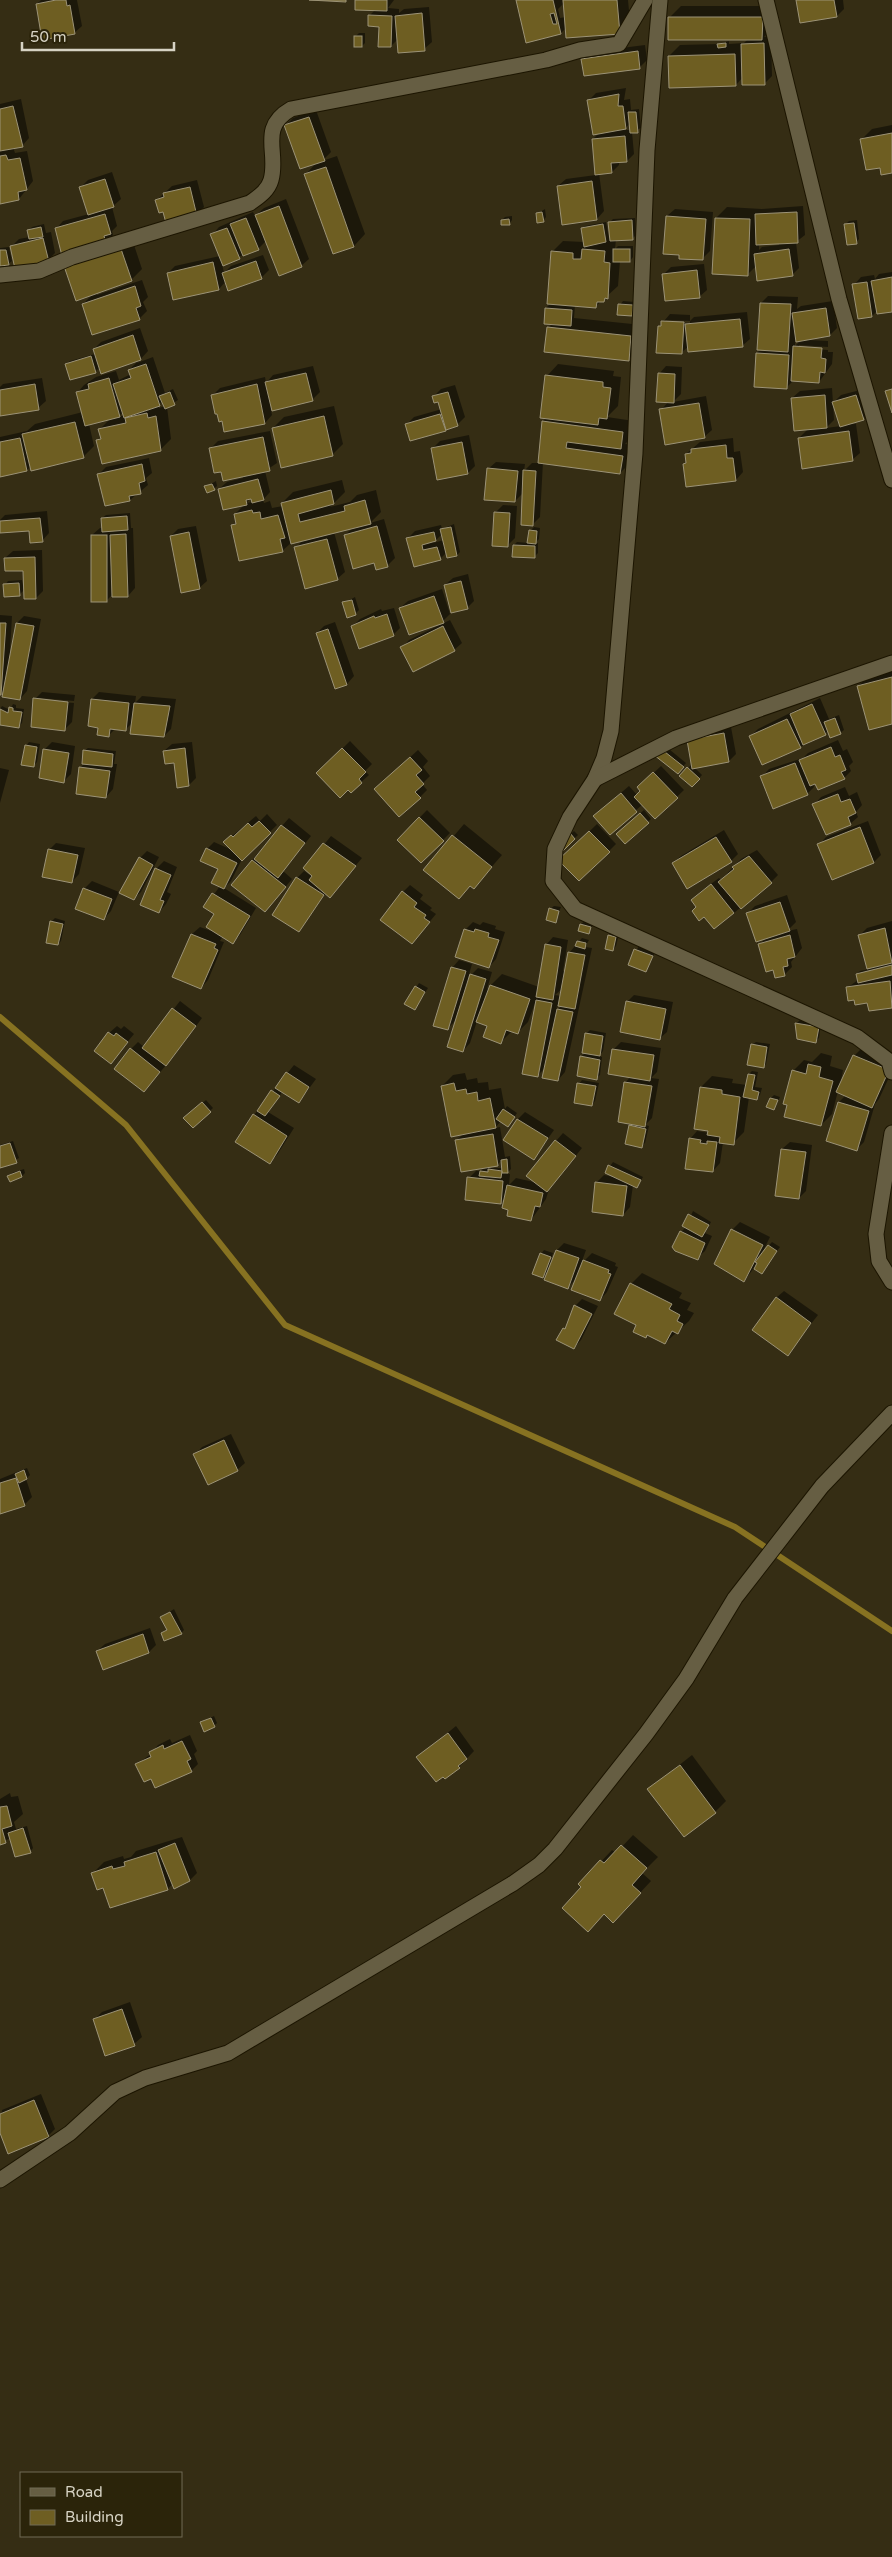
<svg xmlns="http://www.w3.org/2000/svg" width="892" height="2557" viewBox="0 0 892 2557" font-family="'Varela Round',sans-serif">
<rect width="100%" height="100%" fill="#352d14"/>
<g fill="#0007" fill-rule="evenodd">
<path d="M41 0H77L82 26 74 33 37 4Z"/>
<path d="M356 0H394L388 8 399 9V13L404 9 429 7 432 42 424 49 398 39 391 46 380 25 370 15 375 10Z"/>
<path d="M517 0H562L563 4 558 9 560 18 566 17 565 0H628L630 21 619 32 567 27 561 33Z"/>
<path d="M798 0H843L844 9 837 16Z"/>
<path d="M681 6H773V28L764 37 771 36 772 76 765 83 743 77 736 85 669 56 680 45 719 44 729 41V39L669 18ZM729 39H748L744 43 729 44Z"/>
<path d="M359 33H365V43L362 46 356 36Z"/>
<path d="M645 45 647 60 639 68 582 59 590 52Z"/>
<path d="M626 88 624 100 630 99 631 110 639 109 641 128 632 132 634 154 627 161H619V165L612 172 599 173 604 211 597 219 558 186 566 179 596 175 593 139 600 132 589 100 596 93ZM630 123 631 130H624Z"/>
<path d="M21 99 29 138 22 146 13 147 15 153 27 151 33 181 19 199 0 202V104Z"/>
<path d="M316 110 331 152 322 161 337 156 365 234 354 246 333 253 306 174 318 161 286 125 293 118Z"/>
<path d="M892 125V172L880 166 861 140 872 129Z"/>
<path d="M112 172 121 199 112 207 117 226 112 231 113 235 106 242 56 229 63 221 89 214 80 188 88 180Z"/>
<path d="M197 180 204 207 197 215 164 210 157 200 172 186Z"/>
<path d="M286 199 309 259 301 266 266 241 258 249 222 264 224 273 231 266 263 255 269 270 261 278 226 281 219 289 174 298 168 273 175 266 220 256 212 235 219 227 253 212 255 216 264 208Z"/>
<path d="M803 206 805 235 796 242 799 268 792 275 757 265 747 275 716 218 727 207 762 209ZM779 243V245L762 247 759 250V244Z"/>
<path d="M545 209 546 217 543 221 537 214Z"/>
<path d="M675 209 713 212 710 251 702 259 667 216Z"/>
<path d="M512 216V220L509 224 502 220 505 217Z"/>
<path d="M635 218 636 235 633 238 616 239 615 249 618 246H633V257L630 261H620L618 286 596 306 575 305 574 318 642 325 640 348 629 359 548 328 552 324 546 308 551 303 552 252 563 241 584 242 582 229 585 226 606 222 609 238H611L610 222 613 219Z"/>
<path d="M857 220 859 239 856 242 845 225 849 221Z"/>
<path d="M44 224 46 233 51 232 55 253 48 260 11 247 19 239 30 237 29 230 32 227Z"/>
<path d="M131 236 142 269 131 280 96 292 97 295 142 280 148 297 143 302 147 311 139 319 83 304 94 293 65 266Z"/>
<path d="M9 247 12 261 8 264 0 265V248Z"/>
<path d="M704 264 707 290 699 297 664 274 671 267Z"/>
<path d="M892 272V310H878L872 316 854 285 861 277 874 275 875 279 879 274Z"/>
<path d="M768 296 798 297 797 309 801 306 833 301 837 328 830 335 809 340 828 341V352H833L832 364 819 382 794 380 786 388 757 353 761 349V303ZM801 340 795 346V341ZM799 345 828 347V350L799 348Z"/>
<path d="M623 301 635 302V311L631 315 620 305Z"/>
<path d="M747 312 750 339 742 346H689L682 352 659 327 670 314 690 315V321L694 317ZM666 320 690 321V323L663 322Z"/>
<path d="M140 328 148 351 137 363 153 357 165 393 173 389 178 400 167 407 171 439 160 450 97 441 101 437 100 429 111 418 89 424 94 446 83 457 31 466 27 470 0 475V437L27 431 35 424 83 412 77 393 84 385 96 377 116 371 119 380 131 374 129 370 140 359 100 367 95 372 66 364 70 361 95 354 94 349 101 342ZM163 401 165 406 159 408 158 405ZM124 411 125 415 118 417Z"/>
<path d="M558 364 614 371 613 376 621 377 618 406 607 417 634 421 632 437 625 444 634 445 631 462 620 473 543 462 540 517 533 524 524 492 515 501 488 469 496 462 525 464 524 471 532 463H539L543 421 547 417V376Z"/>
<path d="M313 366 320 392 312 400 271 410 272 415 265 423 225 430 213 395 220 388 265 377 266 383 273 375Z"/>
<path d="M666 366 682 367 681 394 673 402 706 396 712 430 704 437 661 410 669 401 659 374Z"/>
<path d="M42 378 46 401 38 408 0 415V387L3 384Z"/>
<path d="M455 385 465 417 457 425 411 440 407 424 414 417 442 409 439 400 434 396 441 389Z"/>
<path d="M832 388 833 403 841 395 864 389 870 412 863 419 848 423 856 424 860 453 852 460 799 438 808 429 792 398 800 391ZM833 404 841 426 826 428 834 420Z"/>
<path d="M334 406 343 444 332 455 273 428 284 417Z"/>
<path d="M270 431 277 463 265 471 270 492 263 500 264 503 270 501 272 508 283 506 282 503 293 492 342 480 345 492 330 507 350 502 357 495 376 490 381 512 370 523 384 519 395 558 387 566 375 562 345 535 354 527 334 532 345 572 337 579 296 548 304 539 291 543 282 551 233 525 237 521 235 514 246 503 219 489 227 482 243 478V475L222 470 210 449 218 441ZM252 497 253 502 246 503Z"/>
<path d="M469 435 475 466 468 473 438 479 432 449 440 441Z"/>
<path d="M733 438 734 452 740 451 743 472 736 480 684 464 687 461 686 454 700 442Z"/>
<path d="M149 458 152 473 146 478 148 485 130 500 106 505 99 474 106 467Z"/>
<path d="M216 481 217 486 214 489 206 487Z"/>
<path d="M503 505 517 506 515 538 507 546 495 513Z"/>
<path d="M47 511 49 533 42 541 30 530 0 532V520L5 515Z"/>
<path d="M130 513 131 528H133L135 588 128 596 113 594 106 601 92 535 100 528H103L102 518 106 515Z"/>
<path d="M454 524 460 552 457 555 447 552 440 559 415 565 408 538 415 531 441 525 442 529ZM443 533 444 540 433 543Z"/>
<path d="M196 526 207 581 199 588 171 536 178 529Z"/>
<path d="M534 527 540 528 539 539 535 543H538V553L534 557 514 545 517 542 529 543 530 531Z"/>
<path d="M42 550 43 591 36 598 25 589 19 595 5 585 8 581 22 580 23 586H25L24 569 5 558 13 551Z"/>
<path d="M468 574 474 601 467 608 445 585 453 578Z"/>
<path d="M442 589 450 614 442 622 400 608 408 601Z"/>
<path d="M355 597 359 610 355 614 344 603Z"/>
<path d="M394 608 400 628 393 635 353 626 360 619 381 609 382 611Z"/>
<path d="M0 615 12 616 10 651H12L17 623 24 616 41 619 27 691 20 699 5 689 0 694Z"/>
<path d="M450 620 462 643 454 650 402 648 409 640Z"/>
<path d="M335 622 354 676 347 684 317 633 324 626Z"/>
<path d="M892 669V722L858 686 870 675Z"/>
<path d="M42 692 75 695 74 701 39 698V700L74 703 72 722 65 729 35 699Z"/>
<path d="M99 692 136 696 135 703 142 696 176 699 171 729 164 736 133 722 126 729 116 728 109 735 100 727 92 699Z"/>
<path d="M820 698 829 719 839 715 844 730 840 733 829 731 800 747 750 737 758 729Z"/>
<path d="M13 704 16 705V708L24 709 22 723 19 726 0 724V709L2 706 10 710Z"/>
<path d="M731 727 736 754 729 761 694 767 702 775 692 786 681 776 692 764 695 733Z"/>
<path d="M838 740 843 751 847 749 853 762 849 766 851 771 844 778 813 783 814 787 807 794 762 777 769 769 803 758 808 753Z"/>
<path d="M350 741 372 764 365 771 369 775 351 791 318 773Z"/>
<path d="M29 742 40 744 37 762 33 766 26 746Z"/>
<path d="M52 742 75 746 71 774 64 781 44 750Z"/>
<path d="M192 742 196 778 189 785 175 761 164 751 172 744Z"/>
<path d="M664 745 686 763 681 769 656 755Z"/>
<path d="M88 748 116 751 114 764H117L113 789 106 797 80 768 85 763 84 751Z"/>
<path d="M418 750 428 761 423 767 430 776 422 784 427 790 420 797 383 782Z"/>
<path d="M661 766 684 790 655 818 643 804 610 833 602 809 629 786 637 795 642 791 639 787Z"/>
<path d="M0 768 9 770 0 803Z"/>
<path d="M845 787 849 796 857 792 862 805 856 812 858 817 850 824 814 805 821 797Z"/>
<path d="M427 810 450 833 421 862 398 840Z"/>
<path d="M644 810 651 819 625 842 621 831Z"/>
<path d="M267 814 277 825 242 859 231 881 224 888 256 908 240 935 233 942 223 936 220 941 224 942 208 980 201 988 174 976 192 934 200 927 217 933 215 913 205 907 220 886 219 869 207 849 214 842 232 850 225 842 256 816 260 821Z"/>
<path d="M289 818 311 836 283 871 292 879 272 903 252 860Z"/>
<path d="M868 821 881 855 874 862 832 878 819 845 826 837Z"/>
<path d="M464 824 502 855 474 887 471 885 459 897 425 870Z"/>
<path d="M597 824 616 844 609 851 560 860Z"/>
<path d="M724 830 738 854 731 861 673 863 681 856Z"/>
<path d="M574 831 578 835 563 849 559 846Z"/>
<path d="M331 836 362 858 330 896 326 893 299 931 297 878 304 871 310 875 305 868Z"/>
<path d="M56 843 85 848 79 874 72 882 49 850Z"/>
<path d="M757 850 778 875 771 882 734 913 698 906 693 900 700 892 719 878 721 880 741 859Z"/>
<path d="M147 851 159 857 141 892 133 899 140 858Z"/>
<path d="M164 861 177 867 167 892 171 894 166 904 159 912 156 869Z"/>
<path d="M92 881 119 892 111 911 104 919 84 889Z"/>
<path d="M410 885 423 895 420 899 432 908 430 910 436 914 412 943 403 892Z"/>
<path d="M787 895 796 922 787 931 797 929 802 948 791 962 792 967 785 974 776 977 774 968 760 944 767 937 748 913 755 906Z"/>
<path d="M554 906 561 907 555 921 550 909Z"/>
<path d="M55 918 65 921 61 941 58 944 51 922Z"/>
<path d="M585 921 593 923 589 933 581 924Z"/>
<path d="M892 921V1007L870 1010 868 1001 847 988 858 980 857 974 860 971 869 969 860 935 867 928Z"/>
<path d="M473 922 480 925 483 922 496 926 495 929 505 932 496 959 489 967 465 930Z"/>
<path d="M612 933 619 934 616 946 613 950 609 936Z"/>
<path d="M553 937 568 940 563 971 565 972 569 953 582 938 589 940 585 947 592 948 565 1072 558 1080 546 1067 537 1076 535 1003 528 1022 517 1033 512 1031 501 1042 489 1025 477 1021 470 1043 463 1051 457 1019 447 1029 452 968 459 960 472 964 468 978 478 968 492 972 487 989 502 974 539 987 546 945ZM562 989 561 996 555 995ZM557 1005H562L556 1012Z"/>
<path d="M639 946 655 952 646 970 629 964Z"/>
<path d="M419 983 428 988 415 1009 406 1004Z"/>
<path d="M634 995 673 1002 667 1032 659 1039 627 1002Z"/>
<path d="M180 1001 202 1018 173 1057 144 1091 131 1049 138 1042 144 1047Z"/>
<path d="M800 1020 821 1024 819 1038 815 1041 797 1023Z"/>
<path d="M117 1026 121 1029 124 1026 134 1034 111 1062 109 1033Z"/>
<path d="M590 1030 606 1033 603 1051 599 1056 602 1057 600 1075 596 1078 581 1057 586 1052V1034Z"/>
<path d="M621 1042 661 1048 657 1072 651 1078 659 1079 652 1118 645 1125 649 1126 645 1143 641 1146 630 1126 633 1123 619 1121 626 1082 631 1076 613 1050Z"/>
<path d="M756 1042 770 1044 766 1064 763 1067 752 1045Z"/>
<path d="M862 1048 892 1071 879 1099 875 1104 864 1142 857 1149 839 1102 846 1095 838 1091 832 1114 821 1125 793 1071 804 1060 812 1062 821 1053 832 1056 830 1066 843 1070 840 1086 854 1056Z"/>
<path d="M294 1065 316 1079 299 1102 283 1091 268 1112 294 1128 277 1155 270 1162 254 1115Z"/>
<path d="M752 1071 758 1072 755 1087 762 1088 760 1095 757 1099 749 1097 744 1132 733 1143 723 1142 720 1163 713 1171 690 1139 697 1131 709 1133 701 1087 712 1076 733 1079 732 1083 747 1085 749 1074Z"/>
<path d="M465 1073 467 1080 477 1078 478 1083 488 1082 489 1090 501 1088 505 1109 507 1106 517 1113 511 1122 501 1121 495 1128 500 1127 505 1157 510 1156 511 1169 506 1174H510L509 1185 516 1178 538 1183 556 1141 563 1133 582 1148 549 1189 546 1199 531 1220 506 1197 501 1202 469 1178 476 1171H481L485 1167 456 1141 464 1133 442 1086 453 1075ZM502 1160 503 1168H488L497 1165Z"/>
<path d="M582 1080 599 1083 595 1101 592 1105 579 1084Z"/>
<path d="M774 1095 780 1097 774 1109 771 1098Z"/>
<path d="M206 1100 213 1108 193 1127 185 1118Z"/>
<path d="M525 1112 554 1130 534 1158 518 1119Z"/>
<path d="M13 1141 19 1158 0 1167V1145Z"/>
<path d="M790 1142 812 1145 806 1191 799 1198 782 1149Z"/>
<path d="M613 1162 643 1177 637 1187 633 1185 630 1207 623 1215 596 1183 604 1175 614 1177 606 1172Z"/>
<path d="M24 1169 25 1173 22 1176 10 1181 9 1177 12 1173Z"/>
<path d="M693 1211 711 1222 705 1233 712 1236 705 1251 697 1258 681 1232 686 1227Z"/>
<path d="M740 1222 770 1237 762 1253 772 1242 780 1247 761 1272 754 1268 744 1281 716 1264 732 1230Z"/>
<path d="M564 1243 586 1250 581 1264 592 1253 616 1263 615 1266 618 1267 607 1292 600 1300 577 1278 568 1287 550 1269 543 1276 541 1254 544 1250 553 1253 551 1259 553 1260 557 1250Z"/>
<path d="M642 1273 682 1293 679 1298 691 1303 687 1310 694 1313 689 1321 665 1343 638 1325 631 1284Z"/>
<path d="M784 1291 818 1315 787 1354 776 1298Z"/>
<path d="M582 1299 598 1306 581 1340 574 1348 558 1340 569 1324 575 1306Z"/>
<path d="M231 1434 245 1463 237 1470 195 1455 202 1447Z"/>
<path d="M27 1468 30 1475 26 1479 32 1497 25 1504 0 1512V1479Z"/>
<path d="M174 1609 184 1630 181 1633H162L168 1629 162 1617Z"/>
<path d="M150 1628 156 1645 149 1652 97 1651 105 1644Z"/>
<path d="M214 1716 217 1723 214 1726 202 1722Z"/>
<path d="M456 1726 474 1751 459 1767 443 1775 418 1757Z"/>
<path d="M190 1735 197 1751 194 1754 198 1764 191 1771 152 1778 137 1764 151 1754 158 1745 170 1739 172 1743Z"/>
<path d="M692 1755 726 1801 715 1812 649 1789Z"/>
<path d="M10 1793 11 1797 18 1796 23 1814 14 1822 16 1829 27 1826 33 1848 30 1852 10 1838 0 1844V1799Z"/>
<path d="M633 1835 658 1857 642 1873 651 1881 624 1910 580 1884 612 1850 616 1853Z"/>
<path d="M182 1837 197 1873 190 1880 174 1887 173 1883 168 1889 93 1873 104 1862 123 1856 124 1859 131 1857 136 1851Z"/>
<path d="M130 2002 142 2037 134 2044 95 2019 102 2012Z"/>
<path d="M41 2094 55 2129 48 2136 0 2130 2 2110Z"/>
</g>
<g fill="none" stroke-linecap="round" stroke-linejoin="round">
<path stroke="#877221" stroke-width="6" d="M0 1017 126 1125 285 1325 735 1527 892 1631"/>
</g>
<g fill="#6e5e22" stroke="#9c9377" fill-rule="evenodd">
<path d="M56 0H66L67 6 70 5 75 34 42 40 36 4Z"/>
<path d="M309 0H346V2Z"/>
<path d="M355 0H387V11L355 10Z"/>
<path d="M516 0H553L561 34 526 43ZM554 13 557 24H553L550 14Z"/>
<path d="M563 0H617L620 34 566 38Z"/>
<path d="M796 0H834L837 17 800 23Z"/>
<path d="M422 13 425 51 398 53 395 16Z"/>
<path d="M368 15 392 16 391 47H378L379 27 368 26Z"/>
<path d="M668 17H763L762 40H668Z"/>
<rect x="354" y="36" width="8" height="11"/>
<path d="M726 43V47L718 48 717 44Z"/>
<path d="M764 43 765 85H742L741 44Z"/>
<path d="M638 51 640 69 584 76 581 59Z"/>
<path d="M735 54 736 86 669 88 668 56Z"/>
<path d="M619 94 618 106H623L626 129 593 135 587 100Z"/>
<path d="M13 106 23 147 0 151V109Z"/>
<path d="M628 112H636L638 133H630Z"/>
<path d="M309 117 325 161 300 169 284 125Z"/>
<path d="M892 133V173L881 175 880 168 866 170 860 139Z"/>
<path d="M625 136 627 162 611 163 612 173 595 175 592 139Z"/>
<path d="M6 155 8 160 20 158 27 190 18 192 19 200 0 204V156Z"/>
<path d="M326 167 354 247 333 254 304 174Z"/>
<path d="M105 179 114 207 88 215 79 187Z"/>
<path d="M592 181 597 220 562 225 557 186Z"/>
<path d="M190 187 197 216 166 223 163 212 159 213 155 200 164 197 163 193Z"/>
<path d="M279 206 302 267 279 276 255 215Z"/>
<path d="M542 212 544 222 537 223 536 213Z"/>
<path d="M797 212 798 243 756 245 755 214Z"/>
<path d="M105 214 111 234 104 236 106 243 62 256 55 228Z"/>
<path d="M666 216 706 219 703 260 679 259V255L663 254Z"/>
<path d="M246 218 259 250 243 256 230 224Z"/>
<path d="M715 218 750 219 748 276 712 274Z"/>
<path d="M509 219 510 225H501V220Z"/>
<path d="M632 220 633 240 610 241 608 222Z"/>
<path d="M854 223 857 244 847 245 844 224Z"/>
<path d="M603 224 606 242 584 247 581 228Z"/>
<path d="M41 227 43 237 29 239 27 230Z"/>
<path d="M227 228 240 259 223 266 210 234Z"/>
<path d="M43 238 49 262 15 269 10 246Z"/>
<path d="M120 246 132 281 76 301 64 266Z"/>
<path d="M582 249 605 251 604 262 610 263 608 299 605 298 604 302H597L596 308 547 304 551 251 573 253V259H581Z"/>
<rect x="613" y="249" width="17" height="13"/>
<path d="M789 249 793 276 757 281 754 254Z"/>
<path d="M0 250H6L9 265 0 266Z"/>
<path d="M256 261 262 279 228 291 222 273Z"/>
<path d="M213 262 219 290 173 300 167 273Z"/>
<path d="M697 270 700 298 665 301 662 274Z"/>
<path d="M892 277V312L877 314 871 281Z"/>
<path d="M867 282 872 317 858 319 852 284Z"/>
<path d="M135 286 141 306 136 308 140 320 92 335 82 304Z"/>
<path d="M760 303 791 304 788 352 757 350Z"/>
<path d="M618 304 633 305 632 316 617 315Z"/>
<path d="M545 308 572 310 571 326 544 324Z"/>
<path d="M826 308 830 336 796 342 792 313Z"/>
<path d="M740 319 743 347 688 352 685 324Z"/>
<path d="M661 321 684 322 682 354 656 353 658 326H661Z"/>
<path d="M547 327 631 336 629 361 544 352Z"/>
<path d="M133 335 141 360 101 374 93 349Z"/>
<path d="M793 346 822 348 821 358 826 359 825 373 820 372 819 383 791 381Z"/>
<path d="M756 353 789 355 787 389 754 387Z"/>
<path d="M91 356 96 373 70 380 65 364Z"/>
<path d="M146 364 160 406 124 418 113 384 131 378 128 370Z"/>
<path d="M306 373 313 401 272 411 265 382Z"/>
<path d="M658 373 675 374 674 403 656 402Z"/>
<path d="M545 375 603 382V387L611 388 607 419 599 418 598 425 540 418Z"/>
<path d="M109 378 120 417 85 426 76 392 89 389 88 384Z"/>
<path d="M35 384 39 410 0 416V390Z"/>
<path d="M257 384 265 424 224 432 222 421 219 422 217 414H215L211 395Z"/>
<path d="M892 389V413L885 391Z"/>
<path d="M170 392 175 405 165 409 159 396Z"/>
<path d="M448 392 458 426 446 430 438 402 434 403 432 396Z"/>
<path d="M825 395 827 428 794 431 791 398Z"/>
<path d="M856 395 864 420 840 427 832 402Z"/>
<path d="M699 403 705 438 665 445 659 409Z"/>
<path d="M147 413 148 418 156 416 161 451 102 464 96 440 101 439 98 429 126 423 125 418Z"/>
<path d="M440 414 446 431 410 441 405 424Z"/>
<path d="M324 416 333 456 281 468 272 428Z"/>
<path d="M542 421 623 432 621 449 567 442 566 448 623 456 620 474 538 463Z"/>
<path d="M75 422 84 458 31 471 22 434Z"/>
<path d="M849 431 853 461 802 469 798 438Z"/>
<path d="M263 437 270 471 223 481 221 472 214 473 209 448Z"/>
<path d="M20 438 27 471 0 477V442Z"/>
<path d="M462 442 468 474 437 480 431 448Z"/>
<path d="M726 445 727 458H733L736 481 686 487 683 464 686 463 685 454 691 453V449Z"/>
<path d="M142 464 145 481 139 483 141 494 129 496 130 501 105 506 97 474Z"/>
<path d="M487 468 518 471 515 502 484 500Z"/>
<path d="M523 470 536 471 533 526 521 525Z"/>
<path d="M258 479 264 500 252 503 251 499 246 500 247 505 223 510 218 489Z"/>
<path d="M212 484 215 490 207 493 204 486Z"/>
<path d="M331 490 334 504 298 514 300 522 345 511 344 506 365 500 371 524 291 544 281 503Z"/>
<path d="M252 510 253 513 260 512 261 519 278 515 285 538 280 539 283 552 239 561 231 525 236 524 234 514Z"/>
<path d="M494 512 510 513 508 547 492 546Z"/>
<path d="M127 516 128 530 102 532 101 518Z"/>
<path d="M40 518 43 542 30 543 29 531 0 533V521Z"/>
<path d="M377 526 388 567 376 570 374 563 353 569 344 535Z"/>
<path d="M451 527 457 556 447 558 440 529Z"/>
<path d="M529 530 537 531 536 544 527 543Z"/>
<path d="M189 532 200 589 181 593 170 536Z"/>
<path d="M434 532 436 541 422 545 423 550 437 547 441 560 414 567 406 538Z"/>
<path d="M126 534 128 597H112L110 535Z"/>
<rect x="91" y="535" width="16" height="67"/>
<path d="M327 539 338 580 305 589 294 547Z"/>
<path d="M513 545 535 546V558L512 557Z"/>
<path d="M35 557 36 599H24L23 571H5L4 558Z"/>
<path d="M461 581 468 609 451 613 444 585Z"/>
<path d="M19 583 20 596 4 597 3 584Z"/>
<path d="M434 596 444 623 409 635 399 608Z"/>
<path d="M352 600 356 615 347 618 342 602Z"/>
<path d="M387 614 394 636 359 649 351 626 374 616 375 618Z"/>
<path d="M0 623H6L1 695H0Z"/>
<path d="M16 623 34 626 20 700 2 697Z"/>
<path d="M443 626 455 651 413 672 400 647Z"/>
<path d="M328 629 347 685 335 689 316 633Z"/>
<path d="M892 677V724L869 730 857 686Z"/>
<path d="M33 698 68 702 65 731 31 727Z"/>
<path d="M91 699 129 703 126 731 110 729 109 737 97 735 98 728 88 726Z"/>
<path d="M134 703 170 706 164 737 130 734Z"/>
<path d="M812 704 826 735 803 745 790 714Z"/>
<path d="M9 707 13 708V711L22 712 19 728 0 725V709L8 713Z"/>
<path d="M835 718 841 734 830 738 824 722Z"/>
<path d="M787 719 801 748 762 765 749 736Z"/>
<path d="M724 733 729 762 692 769 687 740Z"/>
<path d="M25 745 37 747 34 767 21 765Z"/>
<path d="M831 747 835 757 840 755 846 770 841 772 845 779 818 790 815 784 810 786 799 760Z"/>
<path d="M185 748 189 786 177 788 174 763 165 764 163 751Z"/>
<path d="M342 748 366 772 359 779 362 783 351 793 348 790 340 798 316 773Z"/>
<path d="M660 748 684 767 678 774 654 755Z"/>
<path d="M43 749 69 753 64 783 39 778Z"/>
<path d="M83 750 113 754 112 767 82 764Z"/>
<path d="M410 757 422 770 416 775 424 784 415 792 421 798 399 817 374 789Z"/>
<path d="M795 763 808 795 773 809 760 776Z"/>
<path d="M79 767 110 771 106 798 76 794Z"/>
<path d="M687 767 700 779 692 787 679 776Z"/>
<path d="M653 772 678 798 655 819 634 797 640 791 637 787Z"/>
<path d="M621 793 637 812 610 835 593 816Z"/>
<path d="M838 794 841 802 850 799 856 813 848 817 851 825 826 835 812 804Z"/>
<path d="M640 813 649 823 625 844 616 834Z"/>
<path d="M419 817 444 841 421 863 397 840Z"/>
<path d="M259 821 271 833 242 861 223 842 231 835 233 837 248 823 252 827Z"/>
<path d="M281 825 305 843 278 878 254 859Z"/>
<path d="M860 827 874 863 832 880 817 844Z"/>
<path d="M589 831 610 852 579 881 558 860Z"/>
<path d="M570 833 575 839 563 851 558 846Z"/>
<path d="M452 835 492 867 474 889 470 886 459 899 423 870Z"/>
<path d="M716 837 732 862 687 889 672 863Z"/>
<path d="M323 843 356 866 330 898 309 880 312 876 303 868Z"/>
<path d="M206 848 237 863 224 889 211 883 218 869 200 861Z"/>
<path d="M48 849 78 855 72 883 42 877Z"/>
<path d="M749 856 772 883 741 909 718 882 734 869 732 867Z"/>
<path d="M139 857 153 865 134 900 119 893Z"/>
<path d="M252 860 286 887 265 912 231 885Z"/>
<path d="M155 868 171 875 160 900 164 901 159 913 140 905Z"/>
<path d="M296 877 324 895 299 932 272 915Z"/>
<path d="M711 884 734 913 714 929 704 917 699 921 692 911 696 907 691 900Z"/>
<path d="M83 888 112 899 104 920 75 909Z"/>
<path d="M402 891 417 903 414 907 426 915 424 918 430 922 412 944 380 920Z"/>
<path d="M212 893 250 916 233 944 206 927 214 914 203 907Z"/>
<path d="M780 902 790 931 756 942 746 913Z"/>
<path d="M549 908 559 911 556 923 546 920Z"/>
<path d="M50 921 63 924 58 945 46 943Z"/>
<path d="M580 924 591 927 589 934 578 931Z"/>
<path d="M885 928 892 963 867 969 858 935Z"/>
<path d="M464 929 474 932 475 929 489 933 488 937 499 940 489 968 455 957Z"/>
<path d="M191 934 216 944 214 948 218 950 201 989 172 977Z"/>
<path d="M608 935 616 937 613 951 605 949Z"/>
<path d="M790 935 795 957 787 959 788 966 783 967 785 976 775 978 773 970 766 972 758 944Z"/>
<path d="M577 941 586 943 585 949 575 946Z"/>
<path d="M545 944 561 947 553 1000 536 997Z"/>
<path d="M634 949 653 956 646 972 628 965Z"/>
<path d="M568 952 585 955 575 1009 558 1006Z"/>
<path d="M892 965V975L858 983 856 974Z"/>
<path d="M451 967 466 971 448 1030 433 1026Z"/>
<path d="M470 974 486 979 463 1052 447 1047Z"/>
<path d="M890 981 892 1008 869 1011 867 1003 855 1005 854 1000 848 1001 846 987Z"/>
<path d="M490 985 530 999 518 1034 506 1030 501 1044 483 1037 487 1026 476 1022Z"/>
<path d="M415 986 425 992 415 1010 404 1004Z"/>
<path d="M536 1000 552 1003 538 1077 522 1074Z"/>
<path d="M626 1001 666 1009 660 1040 620 1032Z"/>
<path d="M172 1008 196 1026 166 1066 142 1048Z"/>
<path d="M557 1009 573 1012 558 1081 542 1078Z"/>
<path d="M795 1023 819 1027 816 1043 797 1039Z"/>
<path d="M108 1032 114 1036 116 1033 128 1042 111 1064 94 1051Z"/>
<path d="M585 1033 603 1036 600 1056 582 1053Z"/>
<path d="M751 1044 767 1047 764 1068 747 1065Z"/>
<path d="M130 1048 160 1072 144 1092 114 1069Z"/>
<path d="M612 1049 654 1055 650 1081 608 1074Z"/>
<path d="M853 1055 889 1070 872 1108 836 1092Z"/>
<path d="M580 1056 600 1060 597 1080 577 1076Z"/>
<path d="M808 1064 821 1067 819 1077 833 1081 821 1126 784 1117 787 1105 783 1104 792 1070 806 1074Z"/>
<path d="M286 1072 309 1087 299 1103 275 1088Z"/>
<path d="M748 1074 755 1075 752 1090 759 1092 757 1100 743 1097Z"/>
<path d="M624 1082 652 1086 645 1127 618 1122Z"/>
<path d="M454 1083 456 1091 466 1089 467 1094 477 1092 478 1101 490 1098 496 1128 451 1137 441 1086Z"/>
<path d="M577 1083 596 1086 592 1106 574 1103Z"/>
<path d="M700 1087 722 1090V1094L740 1097 734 1145 719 1143 720 1137 707 1135 708 1131 694 1129Z"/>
<path d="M271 1090 280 1096 265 1116 257 1111Z"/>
<path d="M770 1098 778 1100 774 1110 766 1107Z"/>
<path d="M202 1102 211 1112 193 1128 183 1118Z"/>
<path d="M838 1102 869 1111 857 1151 826 1141Z"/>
<path d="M503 1109 515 1117 508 1127 496 1119Z"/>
<path d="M253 1114 287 1136 270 1164 235 1142Z"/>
<path d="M517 1119 548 1138 534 1160 503 1140Z"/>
<path d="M629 1125 646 1129 642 1148 625 1144Z"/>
<path d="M493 1134 498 1166 461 1172 455 1140Z"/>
<path d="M689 1138 701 1140 700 1143 707 1144V1141L717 1142 713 1172 685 1169Z"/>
<path d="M555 1140 576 1156 547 1192 526 1176Z"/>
<path d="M10 1143 17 1163 0 1168V1146Z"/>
<path d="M781 1149 806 1152 799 1199 775 1196Z"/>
<path d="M507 1159 508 1173H502L501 1160Z"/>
<path d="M608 1165 641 1180 637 1188 605 1173Z"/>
<path d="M488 1169 502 1171 501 1178 479 1176 480 1171 488 1172Z"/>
<path d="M20 1171 22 1177 10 1182 7 1176Z"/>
<path d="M467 1177 503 1181 501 1204 465 1200Z"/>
<path d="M595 1182 627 1186 623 1216 592 1212Z"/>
<path d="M507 1185 543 1193 540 1207 535 1206 531 1221 507 1216 508 1210 502 1208Z"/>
<path d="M688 1214 709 1225 702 1237 682 1226Z"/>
<path d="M731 1229 763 1245 744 1282 714 1264Z"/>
<path d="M680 1231 705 1243 698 1260 675 1251 672 1247Z"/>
<path d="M768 1245 777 1251 762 1274 754 1269 757 1263 755 1262Z"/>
<path d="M556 1250 579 1258 568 1289 544 1280Z"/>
<path d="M540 1253 551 1257 543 1278 532 1274Z"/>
<path d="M583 1260 609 1270 608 1273 611 1274 600 1301 571 1290Z"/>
<path d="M630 1283 672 1304 669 1309 680 1315 677 1321 683 1324 678 1334 672 1331 665 1344 647 1335 646 1338 633 1332 636 1325 614 1314Z"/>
<path d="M776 1297 811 1323 788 1356 752 1330Z"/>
<path d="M574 1305 592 1314 574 1349 556 1340 563 1328 565 1329Z"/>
<path d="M224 1440 238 1471 208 1485 193 1454Z"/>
<path d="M24 1470 27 1479 19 1483 15 1474Z"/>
<path d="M16 1478 25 1506 0 1514V1483Z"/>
<path d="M170 1612 182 1634 164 1641 161 1633 167 1630 160 1617Z"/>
<path d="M143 1634 149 1653 103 1670 96 1651Z"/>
<path d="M211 1718 215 1727 204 1732 200 1722Z"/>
<path d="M448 1733 467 1759 458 1766 460 1768 445 1779 443 1777 436 1782 416 1757Z"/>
<path d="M182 1741 191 1759 187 1761 192 1772 155 1788 151 1779 144 1782 135 1764 151 1757 149 1752 163 1745 164 1749Z"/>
<path d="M680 1765 716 1813 684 1837 647 1789Z"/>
<path d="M7 1806 12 1826 2 1829 6 1843 0 1845V1807Z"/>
<path d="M23 1828 31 1853 15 1857 8 1833Z"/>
<path d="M175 1843 190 1881 174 1889 158 1850Z"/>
<path d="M621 1845 647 1868 632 1885 641 1893 613 1923 604 1914 588 1932 562 1908 581 1887 578 1884 600 1860 604 1863Z"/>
<path d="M156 1852 168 1890 110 1908 103 1888 97 1890 91 1873 112 1866 113 1869 125 1866 124 1862Z"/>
<path d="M122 2009 135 2046 105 2056 93 2019Z"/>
<path d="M34 2100 49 2137 8 2154 0 2133V2114Z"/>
</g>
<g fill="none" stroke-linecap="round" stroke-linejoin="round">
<defs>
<g id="street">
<path d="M660 0 647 150 635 453 611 731 604 758 595 779 570 817 555 849 553 881 575 909 857 1037 889 1061 892 1072"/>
<path d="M766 0 839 299 892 480"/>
<path d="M0 275 39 271 72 257 250 203C258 197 268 191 271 180 279 152 258 128 291 109L546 60 580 50 619 44 645 0"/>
<path d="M595 779 676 738 892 663"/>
<path d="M892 1133 876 1234 879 1261 892 1282"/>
<path d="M0 2180 70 2133 115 2092 145 2078 228 2053 512 1884 539 1865 555 1849 646 1734 686 1679 735 1598 822 1486 892 1413"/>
</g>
</defs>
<use href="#street" stroke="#1c1500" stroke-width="17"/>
<use href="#street" stroke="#665e43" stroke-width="15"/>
</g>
<rect x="20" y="2472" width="162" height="65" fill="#2b240a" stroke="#706a54"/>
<rect x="30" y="2488" width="25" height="8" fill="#665e43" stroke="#706a54"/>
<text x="65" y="2497" font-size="15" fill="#d7d3c4">Road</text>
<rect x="30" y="2510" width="25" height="15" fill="#6e5e22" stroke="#706a54"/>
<text x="65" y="2522" font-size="15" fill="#d7d3c4">Building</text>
<path d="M22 42v8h152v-8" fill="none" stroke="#d7d3c4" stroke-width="2.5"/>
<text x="30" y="42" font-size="15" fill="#d7d3c4" stroke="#2b240a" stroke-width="4" paint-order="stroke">50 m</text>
</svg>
